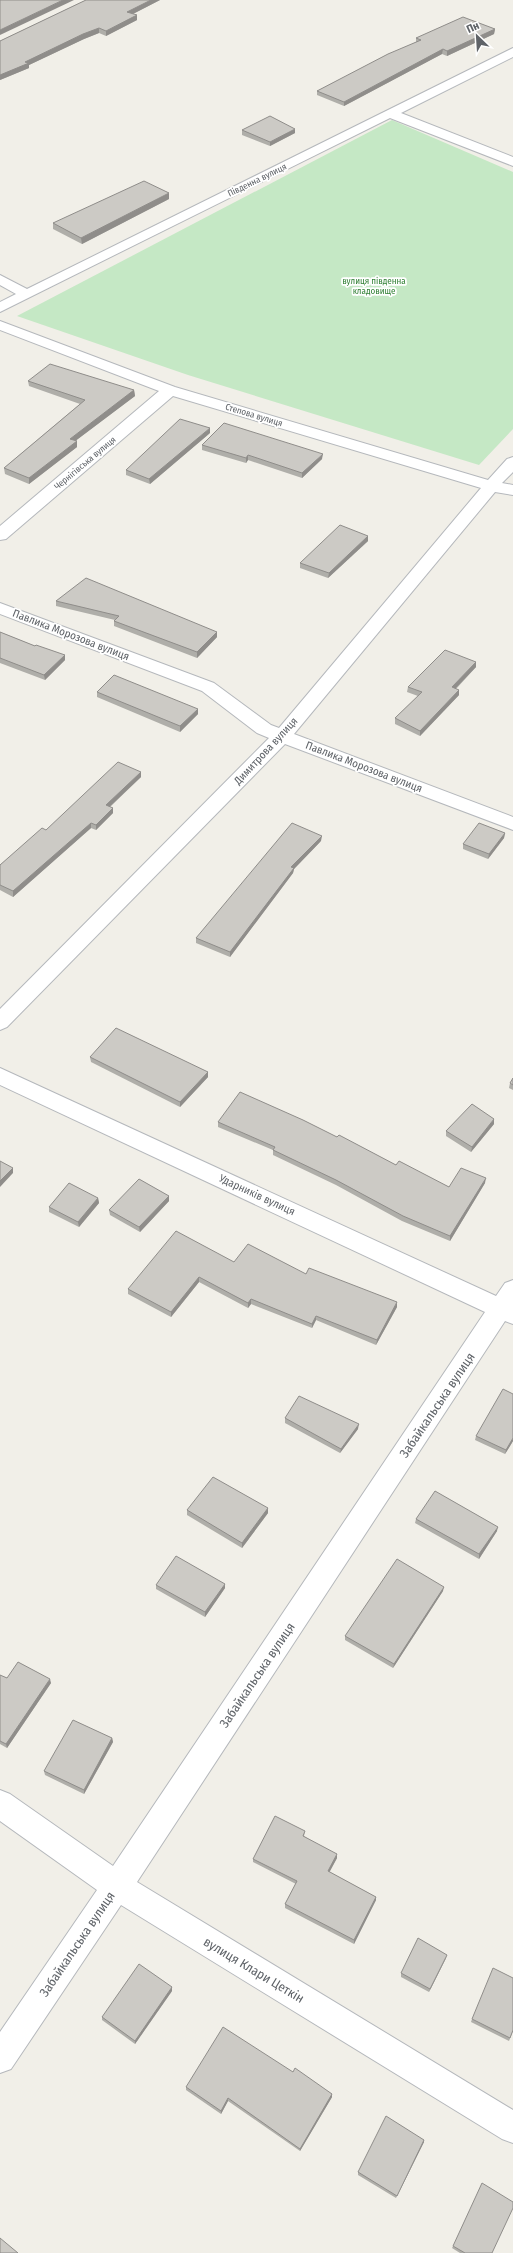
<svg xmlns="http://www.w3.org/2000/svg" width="513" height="2253" viewBox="0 0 513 2253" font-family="'Fira Sans Condensed',sans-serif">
<rect width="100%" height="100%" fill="#f1efe8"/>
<path fill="#c5e8c5" d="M392 120 513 172V429L479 465 188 375 17 316Z"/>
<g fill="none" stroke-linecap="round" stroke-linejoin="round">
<defs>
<g id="minor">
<path d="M513 48V57L401 113 513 157V166L390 118 0 312V302L16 294 0 285V275L27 289Z"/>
<path d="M0 321 175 387 488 480 507 459 513 457V472L502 483 513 485V495L495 492 294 734 513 817V830L285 744 7 1027 0 1030V1009L269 738 257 733 202 691 0 614V603L214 683 271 725 279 728 481 488 173 396 6 539 0 540V526L159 391 0 330Z"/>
<path d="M0 1068 496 1296 505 1283 513 1280V1324L505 1321 137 1882 513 2110V2143L502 2139 121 1905 11 2069 0 2073V2032L97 1890 0 1821V1790L10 1794 113 1866 485 1312 0 1085Z"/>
</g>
</defs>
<use href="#minor" stroke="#b5b8bc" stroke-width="2"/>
<use href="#minor" fill="#fff" fill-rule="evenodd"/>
</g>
<g fill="#afaea9">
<path d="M86 0H160L133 14 137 20 106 36 99 33 84 39 29 65V68L0 80V41Z"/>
<path d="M495 29 494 34 447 56 442 54 344 106 317 95V91L416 42V38Z"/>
<path d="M242 130 295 133 270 146 242 135Z"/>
<path d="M169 199 82 244 53 229V223Z"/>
<path d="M28 381 134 390 135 396 75 441H77V447L29 484 5 474 4 468 80 404 29 386Z"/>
<path d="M210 433 150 484 126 475V470Z"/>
<path d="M202 445 322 459 302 478 248 460 246 463 202 450Z"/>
<path d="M368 536V541L328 578 300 568V563Z"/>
<path d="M56 601 217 632V637L197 658 114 626V621L115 620 56 606Z"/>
<path d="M0 632 35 646 65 660 45 680 0 663Z"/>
<path d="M476 662V667L456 689 459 695 420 736 395 724V718L418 696 407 692 408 687Z"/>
<path d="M97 692 198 709V714L180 732 97 697Z"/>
<path d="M141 772V777L110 807 113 808V813L96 830 91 828 13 897 0 890V865L46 830Z"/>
<path d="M505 833 504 838 488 859 463 849V844Z"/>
<path d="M321 841 294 869 293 873 230 957 196 943V938Z"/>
<path d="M90 1057 208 1072V1077L180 1107 91 1062Z"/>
<path d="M513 1078V1090L509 1088 510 1083Z"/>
<path d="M218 1122 337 1137 396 1165 449 1187 485 1183 450 1241 402 1221 336 1185 273 1155V1150L218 1127Z"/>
<path d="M494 1124 471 1152 446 1136V1131Z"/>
<path d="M169 1196V1201L140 1232 110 1215 109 1210Z"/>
<path d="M98 1198 99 1203 79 1227 49 1212V1207Z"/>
<path d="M234 1262 306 1274 397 1307 376 1345 316 1320 312 1328 251 1304 248 1308 199 1282 171 1317 128 1294V1289Z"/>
<path d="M285 1418 358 1429 340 1453 285 1423Z"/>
<path d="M476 1436 513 1441 505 1454 475 1440Z"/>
<path d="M268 1508V1513L242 1548 187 1515V1510Z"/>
<path d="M416 1519 497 1531 479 1559 415 1523Z"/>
<path d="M156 1585 225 1588 205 1617 156 1589Z"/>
<path d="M443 1591 393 1668 345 1640V1636Z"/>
<path d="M0 1675 7 1678 51 1683 7 1748 0 1744Z"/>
<path d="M112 1738 113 1742 84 1794 45 1775 44 1771Z"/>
<path d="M305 1831 304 1836 337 1858 329 1872 376 1897V1900L354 1944 285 1908V1904L296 1884 253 1862V1859Z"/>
<path d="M446 1958 429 1992 401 1977V1973Z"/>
<path d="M172 1991 135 2044 102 2020V2017Z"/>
<path d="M472 2019 513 2031 509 2041 471 2022Z"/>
<path d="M293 2072 332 2094V2097L300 2151 228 2101 221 2114 186 2090V2087Z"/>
<path d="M424 2140V2142L396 2198 358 2175V2172Z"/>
<path d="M453 2246 492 2253H460L452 2248Z"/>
</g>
<g fill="#8f8d8a">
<path d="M63 0H74L0 35V30Z"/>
<path d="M151 0H160L127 17V12Z"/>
<path d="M137 15V20L106 36V31Z"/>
<path d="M99 28V33L84 39 29 65V68L0 80V75L25 62 83 34Z"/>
<path d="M495 29 494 34 447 56V51Z"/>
<path d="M443 49 442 54 344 106V102Z"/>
<path d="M295 129V133L270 146V142Z"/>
<path d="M169 193V199L82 244 81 238Z"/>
<path d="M134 390 135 396 70 445V439Z"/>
<path d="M210 428V433L150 484 149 479Z"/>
<path d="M77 441V447L29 484V478Z"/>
<path d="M323 454 322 459 302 478V473Z"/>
<path d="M248 455V460L246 463V458Z"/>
<path d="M368 536V541L328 578 329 573Z"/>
<path d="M217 632V637L197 658V652Z"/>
<path d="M65 655V660L45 680 44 675Z"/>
<path d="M476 662V667L452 692V687Z"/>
<path d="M459 690V695L420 736V731Z"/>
<path d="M198 709V714L180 732V726Z"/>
<path d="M141 772V777L106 810V805Z"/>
<path d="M113 808V813L96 830V825Z"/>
<path d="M91 823V828L13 897V891Z"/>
<path d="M505 833 504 838 488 859 489 854Z"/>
<path d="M322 836 321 841 294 869 293 873 230 957V952L291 867Z"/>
<path d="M208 1072V1077L180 1107V1102Z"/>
<path d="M494 1119V1124L471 1152 472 1147Z"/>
<path d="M13 1168V1173L0 1187V1181Z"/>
<path d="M486 1178 485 1183 450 1241V1236Z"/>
<path d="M169 1196V1201L140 1232 139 1227Z"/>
<path d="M98 1198 99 1203 79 1227 78 1222Z"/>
<path d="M199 1277V1282L171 1317V1312Z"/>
<path d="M251 1299V1304L248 1308V1303Z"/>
<path d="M397 1302V1307L376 1345 377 1340Z"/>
<path d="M316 1316V1320L312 1328V1324Z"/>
<path d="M359 1424 358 1429 340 1453 341 1449Z"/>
<path d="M513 1438V1441L505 1454 506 1450Z"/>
<path d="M268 1508V1513L242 1548V1543Z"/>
<path d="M498 1527 497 1531 479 1559V1554Z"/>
<path d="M225 1584V1588L205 1617V1612Z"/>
<path d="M444 1587 443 1591 393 1668 394 1664Z"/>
<path d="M50 1679 51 1683 7 1748 6 1744Z"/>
<path d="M112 1738 113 1742 84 1794V1790Z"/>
<path d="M337 1854V1858L328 1875V1871Z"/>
<path d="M376 1897V1900L354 1944V1940Z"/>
<path d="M447 1955 446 1958 429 1992 430 1989Z"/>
<path d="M172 1987V1991L135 2044V2041Z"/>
<path d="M332 2094V2097L300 2151V2149Z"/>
<path d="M228 2098V2101L221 2114V2111Z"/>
<path d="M424 2140V2142L396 2198 397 2196Z"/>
</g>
<g fill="#cccac5" stroke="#8f8d8a">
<path d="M0 0H63L0 30Z"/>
<path d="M86 0H151L127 12 137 15 106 31 99 28 83 34 25 62 29 63 0 75V41Z"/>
<path d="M463 17 495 29 447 51 443 49 344 102 317 91 388 54 421 40 416 38Z"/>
<path d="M270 116 295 129 270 142 242 130Z"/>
<path d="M144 181 169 193 81 238 53 223Z"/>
<path d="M50 364 134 390 70 439 77 441 29 478 4 468 85 400 28 381Z"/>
<path d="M180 419 210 428 149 479 126 470Z"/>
<path d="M224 423 323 454 302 473 248 455 246 458 202 445Z"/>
<path d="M340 525 368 536 329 573 300 563Z"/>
<path d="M86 578 217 632 197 652 114 621 119 616 56 601Z"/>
<path d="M0 632 35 646 36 645 65 655 44 675 0 658Z"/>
<path d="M445 650 476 662 452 687 459 690 420 731 395 718 422 692 408 687Z"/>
<path d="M114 675 198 709 180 726 97 692Z"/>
<path d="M118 762 141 772 106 805 113 808 96 825 91 823 13 891 0 885V865L42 828 46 830Z"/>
<path d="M292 823 322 836 291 867 294 868 230 952 196 938Z"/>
<path d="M479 823 505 833 489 854 463 844Z"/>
<path d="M116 1028 208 1072 180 1102 90 1057Z"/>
<path d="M513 1078V1085L510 1083Z"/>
<path d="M240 1092 303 1120 337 1137 339 1135 396 1165 399 1161 449 1187 461 1168 486 1178 450 1236 403 1216 336 1180 273 1150 275 1147 218 1122Z"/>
<path d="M472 1104 494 1119 472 1147 446 1131Z"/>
<path d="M0 1161 13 1168 0 1181Z"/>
<path d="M139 1179 169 1196 139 1227 109 1210Z"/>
<path d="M69 1183 98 1198 78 1222 49 1207Z"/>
<path d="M176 1231 234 1262 248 1244 306 1274 309 1268 397 1302 377 1340 316 1316 312 1324 251 1299 248 1303 199 1277 171 1312 128 1289Z"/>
<path d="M503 1389 513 1394V1438L506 1450 476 1436Z"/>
<path d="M299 1396 359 1424 341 1449 285 1418Z"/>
<path d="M213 1477 268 1508 242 1543 187 1510Z"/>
<path d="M435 1491 498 1527 479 1554 416 1519Z"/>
<path d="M176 1556 225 1584 205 1612 156 1585Z"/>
<path d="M397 1559 444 1587 394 1664 345 1636Z"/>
<path d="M18 1662 50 1679 6 1744 0 1741V1675L7 1678Z"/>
<path d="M73 1720 112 1738 84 1790 44 1771Z"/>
<path d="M275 1816 305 1831 303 1836 337 1854 328 1871 376 1897 354 1940 285 1904 297 1881 253 1859Z"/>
<path d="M418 1938 447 1955 430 1989 401 1973Z"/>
<path d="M139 1964 172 1987 135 2041 102 2017Z"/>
<path d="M493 1968 513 1978V2030L510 2038 472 2019Z"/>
<path d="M223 2027 293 2072 295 2068 332 2094 300 2149 228 2098 221 2111 186 2087Z"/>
<path d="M386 2116 424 2140 397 2196 358 2172Z"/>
<path d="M482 2183 513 2202V2208L492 2253H465L453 2246Z"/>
<path d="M0 2238 18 2253H0Z"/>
</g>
<g text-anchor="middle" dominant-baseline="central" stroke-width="3.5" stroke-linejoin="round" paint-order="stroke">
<g font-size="9" fill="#5f6368" stroke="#fff">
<text transform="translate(257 180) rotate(-26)">Південна вулиця</text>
<text transform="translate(254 415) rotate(17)">Степова вулиця</text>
<text transform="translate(85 463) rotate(-40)">Чернігівська вулиця</text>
</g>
<g font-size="9" fill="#348238" stroke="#fff">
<text x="374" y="281">вулиця південна<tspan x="374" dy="10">кладовище</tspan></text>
</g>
<g font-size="11" fill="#5f6368" stroke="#fff">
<text transform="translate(71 635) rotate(21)">Павлика Морозова вулиця</text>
<text transform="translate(266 751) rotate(-47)">Димитрова вулиця</text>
<text transform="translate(364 767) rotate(21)">Павлика Морозова вулиця</text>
<text transform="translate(257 1195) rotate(25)">Ударників вулиця</text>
</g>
<g font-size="13" fill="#5f6368" stroke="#fff">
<text transform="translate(437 1405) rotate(-56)">Забайкальська вулиця</text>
<text transform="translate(257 1675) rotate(-56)">Забайкальська вулиця</text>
<text transform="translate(77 1944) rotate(-56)">Забайкальська вулиця</text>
<text transform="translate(254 1970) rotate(31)">вулиця Клари Цеткін</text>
</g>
</g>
<g transform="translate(477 36) rotate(335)" stroke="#ffffff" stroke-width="3" paint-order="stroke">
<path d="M0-3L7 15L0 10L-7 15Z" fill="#5f6368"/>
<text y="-6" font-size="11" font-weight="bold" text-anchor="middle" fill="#5f6368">Пн</text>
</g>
</svg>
